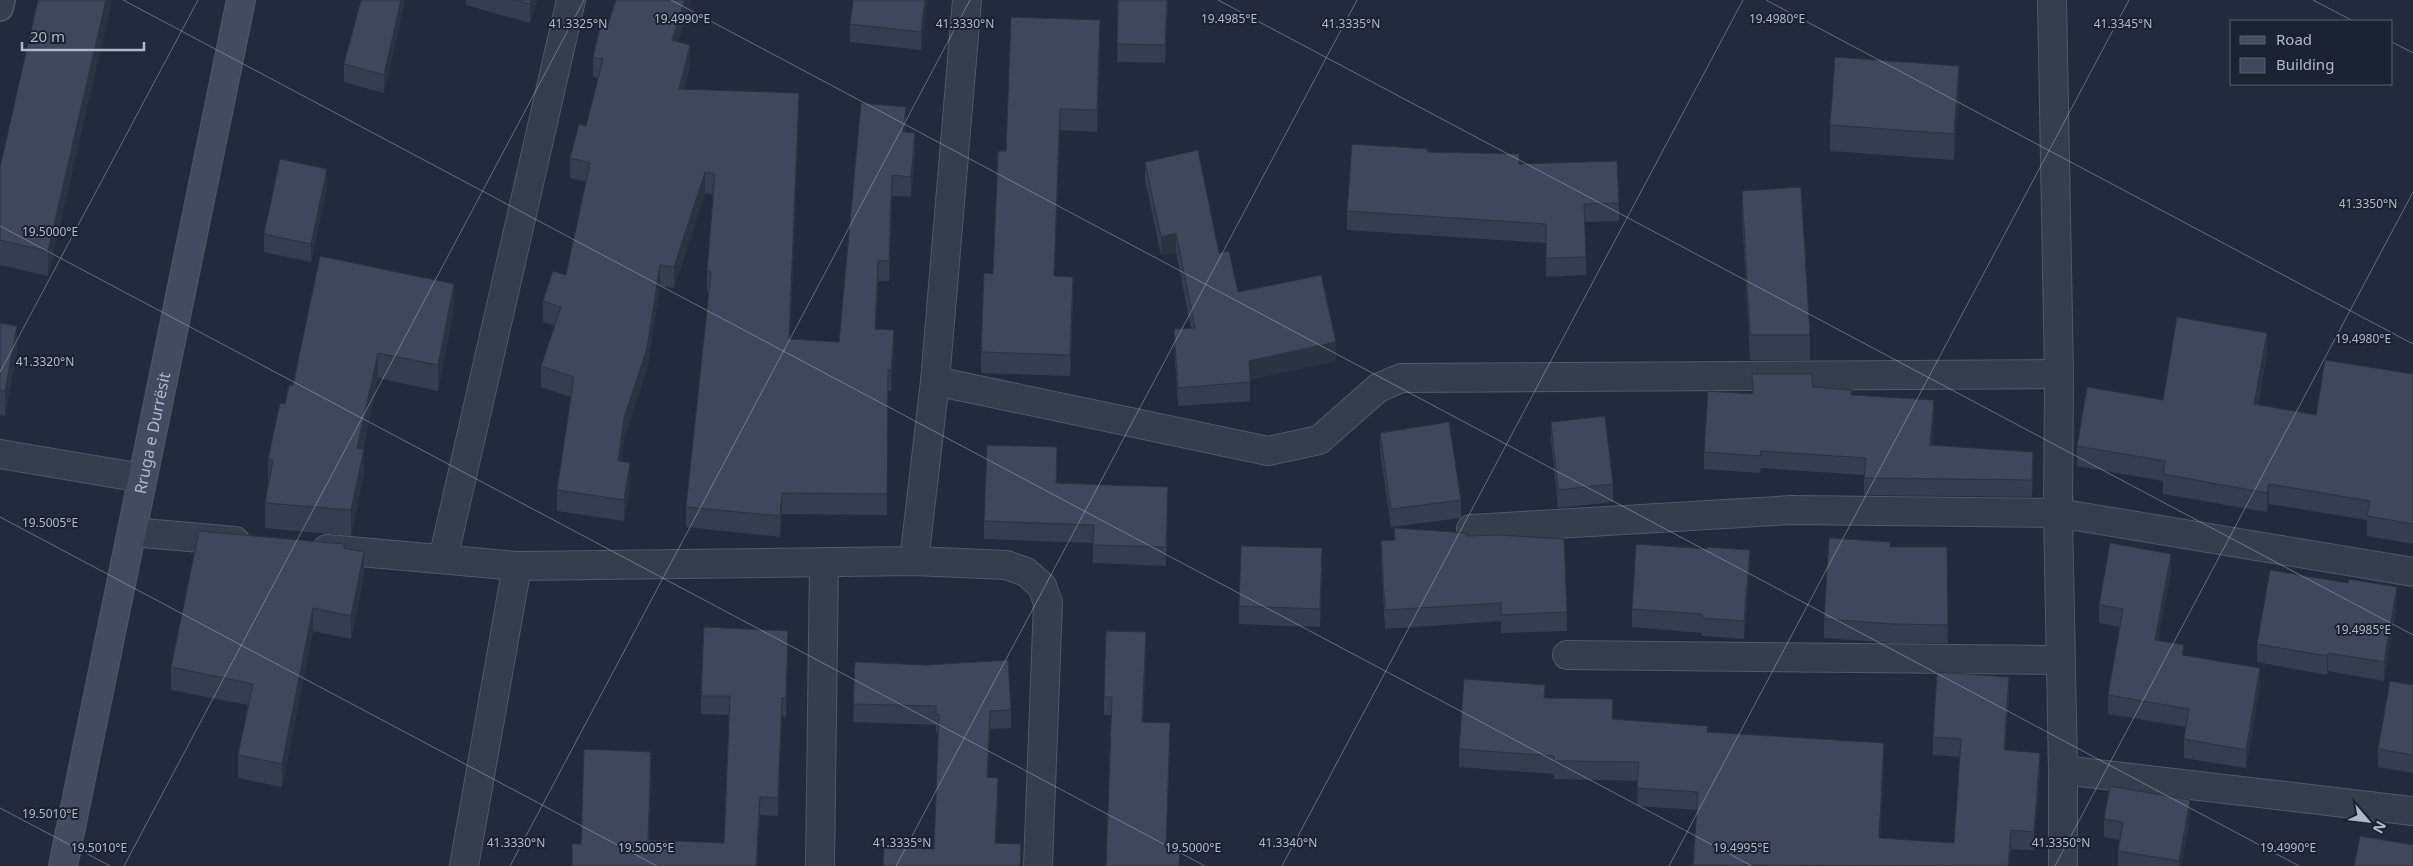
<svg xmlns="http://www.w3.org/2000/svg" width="2413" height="866" viewBox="0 0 2413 866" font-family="'Noto Sans',sans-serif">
<rect width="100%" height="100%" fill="#222b3c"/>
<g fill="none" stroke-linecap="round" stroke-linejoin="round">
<defs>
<path id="lane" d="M0 8 2 0"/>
<g id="street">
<path d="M2052 0 2059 374 2058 513 2063 770V866"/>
<path d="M935 381 1268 451 1319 440 1378 388 1401 378 2059 374"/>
<path d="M0 454 142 478"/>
<path d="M1471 529 1792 510 2058 513 2413 572"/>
<path d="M132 532 235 541"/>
<path d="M327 549 517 566 914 561 1006 565 1026 572 1042 586 1048 603 1038 866"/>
<path d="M443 559 571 0"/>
<path d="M914 561 935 381 967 0"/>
<path d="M1567 655 2059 660"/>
<path d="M2063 770 2413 811"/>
<path d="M464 866 517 566"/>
<path d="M820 866 824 562"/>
</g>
<g id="secondary">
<path id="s1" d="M63 866 241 0"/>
</g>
</defs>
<use href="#lane" stroke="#515867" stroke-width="28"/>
<use href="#street" stroke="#515867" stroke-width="30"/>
<use href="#secondary" stroke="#515867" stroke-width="30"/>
<use href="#lane" stroke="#363d4c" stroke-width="25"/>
<use href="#street" stroke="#363d4c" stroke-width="28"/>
<use href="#secondary" stroke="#444b60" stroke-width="28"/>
</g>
<g fill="#353d4f">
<path d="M38 0H112L48 276 0 265V167Z"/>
<path d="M361 0H405L384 93 344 82V64Z"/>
<path d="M466 0H537L530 23 466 5Z"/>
<path d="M616 0H691L678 42 690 66 684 89 799 114 790 339 839 342 906 128 905 132 915 153 911 197 892 196 889 281H878L876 329 894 351 891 391H888L887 515 782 514 780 537 686 527V507L709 292H707V271L713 194 705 193 674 288 660 286 647 369 624 439 621 462 630 484 624 521 557 511V490L571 397 541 387V366L555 326 543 322V301L566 275 586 182 570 178V158L586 126 598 78 593 77V57L608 24Z"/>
<path d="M927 0 921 50 850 42V24Z"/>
<path d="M1118 0H1168L1165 63 1117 62Z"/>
<path d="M1100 41 1097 132 1060 130 1054 276 1073 298 1070 376 981 373V352L993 274 1006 151Z"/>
<path d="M1959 91 1954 160 1830 151V125Z"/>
<path d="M1428 152 1519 164 1619 203V221L1585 222 1586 275 1546 277V243L1347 230V211Z"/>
<path d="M1145 162 1219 253 1238 292 1336 361 1250 379V401L1178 406 1174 347V329L1191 328 1176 252 1161 255 1145 180Z"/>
<path d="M327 187 311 262 264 252V234Z"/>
<path d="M1742 191 1810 335V360H1750L1742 216Z"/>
<path d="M454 309 438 391 378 378 363 449 364 474 351 536 265 528V503L268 484V459L285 404Z"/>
<path d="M0 323 17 351 5 416 0 415Z"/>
<path d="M2267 353 2258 405 2316 415 2413 374V544L2367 536V520L2269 504 2267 512 2163 494V481L2077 466V446L2163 400Z"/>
<path d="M1752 374 1852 395 1934 417 1932 445 2033 469 2032 497 1864 495V475L1761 468 1760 473 1704 469V452L1752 394Z"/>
<path d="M1551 422 1613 484V502L1558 508 1551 440Z"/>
<path d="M1380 433 1461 500V518L1391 527 1380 451Z"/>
<path d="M1057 465 1056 483 1168 505 1166 566 1093 563V543L984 539V521Z"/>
<path d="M1394 528 1466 536 1567 612V631L1501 633V621L1385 629 1381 559V541L1394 540Z"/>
<path d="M1947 547 1948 643H1893L1824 638V619Z"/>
<path d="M344 548 364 575 351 639 313 631 282 787 238 778V755L248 705 171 690V667Z"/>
<path d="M1322 566 1320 627 1239 624V606Z"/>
<path d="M1750 568 1744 639 1702 636V633L1632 627V609Z"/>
<path d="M2171 572 2158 640 2184 655 2260 687 2246 768 2184 758V739L2186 727 2108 714V695L2120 627 2099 623V605Z"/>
<path d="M2397 605 2384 681 2328 671 2327 675 2257 662V644Z"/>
<path d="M788 649 786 717 782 716 778 816 760 815 757 866H572L581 844 651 770 649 840 724 843 729 715 701 714V696Z"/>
<path d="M1146 650 1143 722 1170 741 1166 848 1180 866H1106L1111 715H1104V697Z"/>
<path d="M855 662 1011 710V728L990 729 988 778 998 796 996 843 1021 866 934 849 938 732 936 733V725L853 722Z"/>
<path d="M2413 685V773L2378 767V749Z"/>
<path d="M2009 695 2005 751 2040 771 2034 850 2011 849 2009 866H1693L1697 810 1637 806 1638 781 1554 779V774L1459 767V749L1545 698 1613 719 1708 732 1884 761 1880 838 1954 843 1960 757 1933 755V737Z"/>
<path d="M2190 818 2181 866H2118V851L2120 840 2104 837V819Z"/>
</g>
<g fill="#2b3240">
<path d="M106 0H112L48 276V251Z"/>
<path d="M401 0H405L384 93V75Z"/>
<path d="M532 0H537L530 23V4Z"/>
<path d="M685 0H691L672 61V40Z"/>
<path d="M925 0H927L921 50V32Z"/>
<path d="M1167 0H1168L1165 63V45Z"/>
<path d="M1100 20V41L1097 132V110Z"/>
<path d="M690 45V66L679 110V89Z"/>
<path d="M1959 66V91L1954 160V134Z"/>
<path d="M799 93V114L789 360V339Z"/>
<path d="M906 107V128L903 152V132Z"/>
<path d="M1060 109V130L1054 297V276Z"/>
<path d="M915 133V153L911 197V177Z"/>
<path d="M327 169V187L311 262V244Z"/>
<path d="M705 172V193L674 288V267Z"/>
<path d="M892 175V196L889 281V261Z"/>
<path d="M1176 233V252L1161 255V237Z"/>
<path d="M878 260V281L875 350V329Z"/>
<path d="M660 265V286L647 369 624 439 618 482V461L624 418Z"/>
<path d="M1073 277V298L1070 376V355Z"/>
<path d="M454 284V309L438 391V365Z"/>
<path d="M17 326V351L5 416V391Z"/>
<path d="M894 330V351L891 391V370Z"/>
<path d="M2267 333V353L2254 424V404Z"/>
<path d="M1336 342V361L1249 380V361Z"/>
<path d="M378 353V378L357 473V448Z"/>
<path d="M1934 400V417L1930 462V445Z"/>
<path d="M364 449V474L351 536V510Z"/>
<path d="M2033 452V469L2032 497V480Z"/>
<path d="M630 463V484L624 521V500Z"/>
<path d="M2269 484V504L2267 512V493Z"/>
<path d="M1168 487V505L1166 566V547Z"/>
<path d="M782 493V514L780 537V516Z"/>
<path d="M1322 548V566L1320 627V609Z"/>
<path d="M1750 550V568L1744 639V621Z"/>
<path d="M364 552V575L351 639V616Z"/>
<path d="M2171 554V572L2155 658V640Z"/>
<path d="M2397 587V605L2384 681V662Z"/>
<path d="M313 608V631L282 787V764Z"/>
<path d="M788 631V649L786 717V698Z"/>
<path d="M1146 632V650L1142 740V722Z"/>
<path d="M2328 653V671L2327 675V656Z"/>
<path d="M2260 668V687L2246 768V750Z"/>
<path d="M2009 677V695L2004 769V750Z"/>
<path d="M782 698V716L778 816V798Z"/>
<path d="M990 711V729L987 796V777Z"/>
<path d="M1170 723V741L1166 866V848Z"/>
<path d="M1884 743V761L1879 856V838Z"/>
<path d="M651 752V770L648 859V840Z"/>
<path d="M2040 753V771L2034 850V832Z"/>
<path d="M998 778V796L995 862V843Z"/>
<path d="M760 797V815L757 866H756Z"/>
<path d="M2190 800V818L2181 866H2179V861Z"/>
<path d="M2011 830V849L2009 866H2008Z"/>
</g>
<g fill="#3e475c" stroke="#2b3240">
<path d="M38 0H106L48 251 0 240V167Z"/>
<path d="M361 0H401L384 75 344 64Z"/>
<path d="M514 0H532L530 4Z"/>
<path d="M616 0H685L672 40 690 45 679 89 799 93 789 339 839 342 861 103 906 107 903 132 915 133 911 177 892 175 889 261 878 260 875 329 894 330 891 370H888L887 494 782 493 780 516 686 507 711 272 707 271 715 174 705 172 674 267 660 265 647 348 624 418 618 461 630 463 624 500 557 490 574 377 541 366 561 307 543 301 553 271 566 275 590 163 570 158 579 124 586 126 603 59 593 57 601 23 608 24Z"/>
<path d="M853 0H925L921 32 850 24Z"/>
<path d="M1118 0H1167L1165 45 1117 44Z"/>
<path d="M1011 17 1100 20 1097 110 1060 109 1054 276 1073 277 1070 355 981 352 984 273 993 274 998 151H1006Z"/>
<path d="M1835 57 1959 66 1954 134 1830 125Z"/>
<path d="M1352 144 1428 149 1427 152 1519 154V164L1617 161 1619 203 1584 204 1586 257 1546 258V224L1347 211Z"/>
<path d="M1198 150 1219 253 1229 251 1238 292 1321 275 1336 342 1249 361 1250 382 1178 388 1174 329 1195 328 1176 233 1161 237 1145 162Z"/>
<path d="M280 159 327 169 311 244 264 234Z"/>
<path d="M1801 187 1810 335H1750L1742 191Z"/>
<path d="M320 256 454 284 438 365 378 353 357 448 364 449 351 510 265 503 273 460 268 459 280 403 285 404 289 385H293Z"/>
<path d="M2177 317 2267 333 2254 404 2316 415 2325 360 2413 374V524L2367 516 2370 501 2269 484 2267 493 2163 474 2165 461 2077 446 2087 387 2163 400Z"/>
<path d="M0 323 17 326 5 391 0 390Z"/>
<path d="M1752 374H1812L1813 387 1852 390 1851 395 1934 400 1930 445 2033 452 2032 480 1864 478 1866 458 1761 451 1760 456 1704 452 1708 391 1753 394Z"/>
<path d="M1605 416 1613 484 1558 490 1551 422Z"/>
<path d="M1449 422 1461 500 1391 509 1380 433Z"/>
<path d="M987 445 1057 447 1056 483 1168 487 1166 547 1093 545 1094 525 984 521Z"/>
<path d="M1394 528 1466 533V536L1499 535 1564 539 1567 612 1501 615V603L1385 610 1381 541 1395 540Z"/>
<path d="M199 531 344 544V548L364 552 351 616 313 608 282 764 238 755 253 684 171 667Z"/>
<path d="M1829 538 1890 542V547H1947L1948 625 1893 624 1824 619Z"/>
<path d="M2110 543 2171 554 2155 640 2184 645 2182 655 2260 668 2246 750 2184 739 2189 709 2108 695 2123 609 2099 605Z"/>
<path d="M1636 544 1707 549V547L1750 550 1744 621 1702 618V614L1632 609Z"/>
<path d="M1241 546 1322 548 1320 609 1239 606Z"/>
<path d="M2270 570 2348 583 2349 579 2397 587 2384 662 2328 653 2327 656 2257 644Z"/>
<path d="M704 627 788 631 786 698H782L778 798 760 797 756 866H572V844H581L584 749 651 752 648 840 724 843 730 696H701Z"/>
<path d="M1106 631 1146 632 1142 722 1170 723 1166 848 1180 849 1179 866H1106L1112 697H1104Z"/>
<path d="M1008 660 1011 710 990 711 987 777 998 778 995 843 1021 844 1020 866H883L884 847 934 849 939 714H936V706L853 704 855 662 926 665Z"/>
<path d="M1937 672 2009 677 2004 750 2040 753 2034 832 2011 830 2008 866 1693 865 1698 792 1637 788 1639 762 1554 761V756L1459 749 1464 679 1545 685 1544 698 1613 699 1612 719 1708 726 1707 732 1884 743 1879 838 1954 843 1961 739 1933 737Z"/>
<path d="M2390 681 2413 685V755L2378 749Z"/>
<path d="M2110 786 2190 800 2179 861 2118 851 2123 822 2104 819Z"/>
<path d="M2360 836 2413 845V866H2354Z"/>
</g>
<path fill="none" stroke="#b1b8c8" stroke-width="1" stroke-opacity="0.45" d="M123 0 1752 866M671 0 2299 866M1218 0 2413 635M1766 0 2413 344M2313 0 2353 21M2392 42 2413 53M0 226 1205 866M0 372 198 0M0 517 657 866M0 808 110 866M124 866 584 0M510 866 970 0M896 866 1357 0M1282 866 1743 0M1669 866 2129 0M2055 866 2413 192"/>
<g text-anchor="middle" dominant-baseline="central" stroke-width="4" stroke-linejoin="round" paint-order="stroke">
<g font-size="16" fill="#b1b8c8" stroke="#1b2231">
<text stroke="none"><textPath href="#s1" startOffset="442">Rruga e Durrësit</textPath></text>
</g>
</g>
<g font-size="12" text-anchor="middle" fill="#b1b8c8" stroke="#1b2231" stroke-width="4" stroke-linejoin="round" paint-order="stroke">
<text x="682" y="23">19.4990°E</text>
<text x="1229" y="23">19.4985°E</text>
<text x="1777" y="23">19.4980°E</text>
<text x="578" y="28">41.3325°N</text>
<text x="965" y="28">41.3330°N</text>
<text x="1351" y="28">41.3335°N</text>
<text x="2123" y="28">41.3345°N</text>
<text x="2368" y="208">41.3350°N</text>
<text x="50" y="236">19.5000°E</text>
<text x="2363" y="343">19.4980°E</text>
<text x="45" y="366">41.3320°N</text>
<text x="50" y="527">19.5005°E</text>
<text x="2363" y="634">19.4985°E</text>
<text x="50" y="818">19.5010°E</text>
<text x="516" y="847">41.3330°N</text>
<text x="902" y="847">41.3335°N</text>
<text x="1288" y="847">41.3340°N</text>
<text x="2061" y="847">41.3350°N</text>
<text x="99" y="852">19.5010°E</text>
<text x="646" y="852">19.5005°E</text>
<text x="1193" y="852">19.5000°E</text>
<text x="1741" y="852">19.4995°E</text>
<text x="2288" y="852">19.4990°E</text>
</g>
<rect x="2230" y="20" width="162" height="65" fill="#1b2231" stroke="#575e6d"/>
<rect x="2240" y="36" width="25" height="8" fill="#444b60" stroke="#575e6d"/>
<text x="2276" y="45" font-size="15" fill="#b1b8c8">Road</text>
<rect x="2240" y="58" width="25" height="15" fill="#3e475c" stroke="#575e6d"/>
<text x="2276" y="70" font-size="15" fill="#b1b8c8">Building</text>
<g transform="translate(2368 821) rotate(118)" stroke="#1b2231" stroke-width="4" paint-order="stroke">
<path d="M0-4L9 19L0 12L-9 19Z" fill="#b1b8c8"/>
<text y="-8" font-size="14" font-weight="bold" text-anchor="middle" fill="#b1b8c8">N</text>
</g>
<path d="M22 42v8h122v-8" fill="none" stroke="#b1b8c8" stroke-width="2.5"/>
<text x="30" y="42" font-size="15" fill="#b1b8c8" stroke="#1b2231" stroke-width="4" paint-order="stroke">20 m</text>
</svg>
